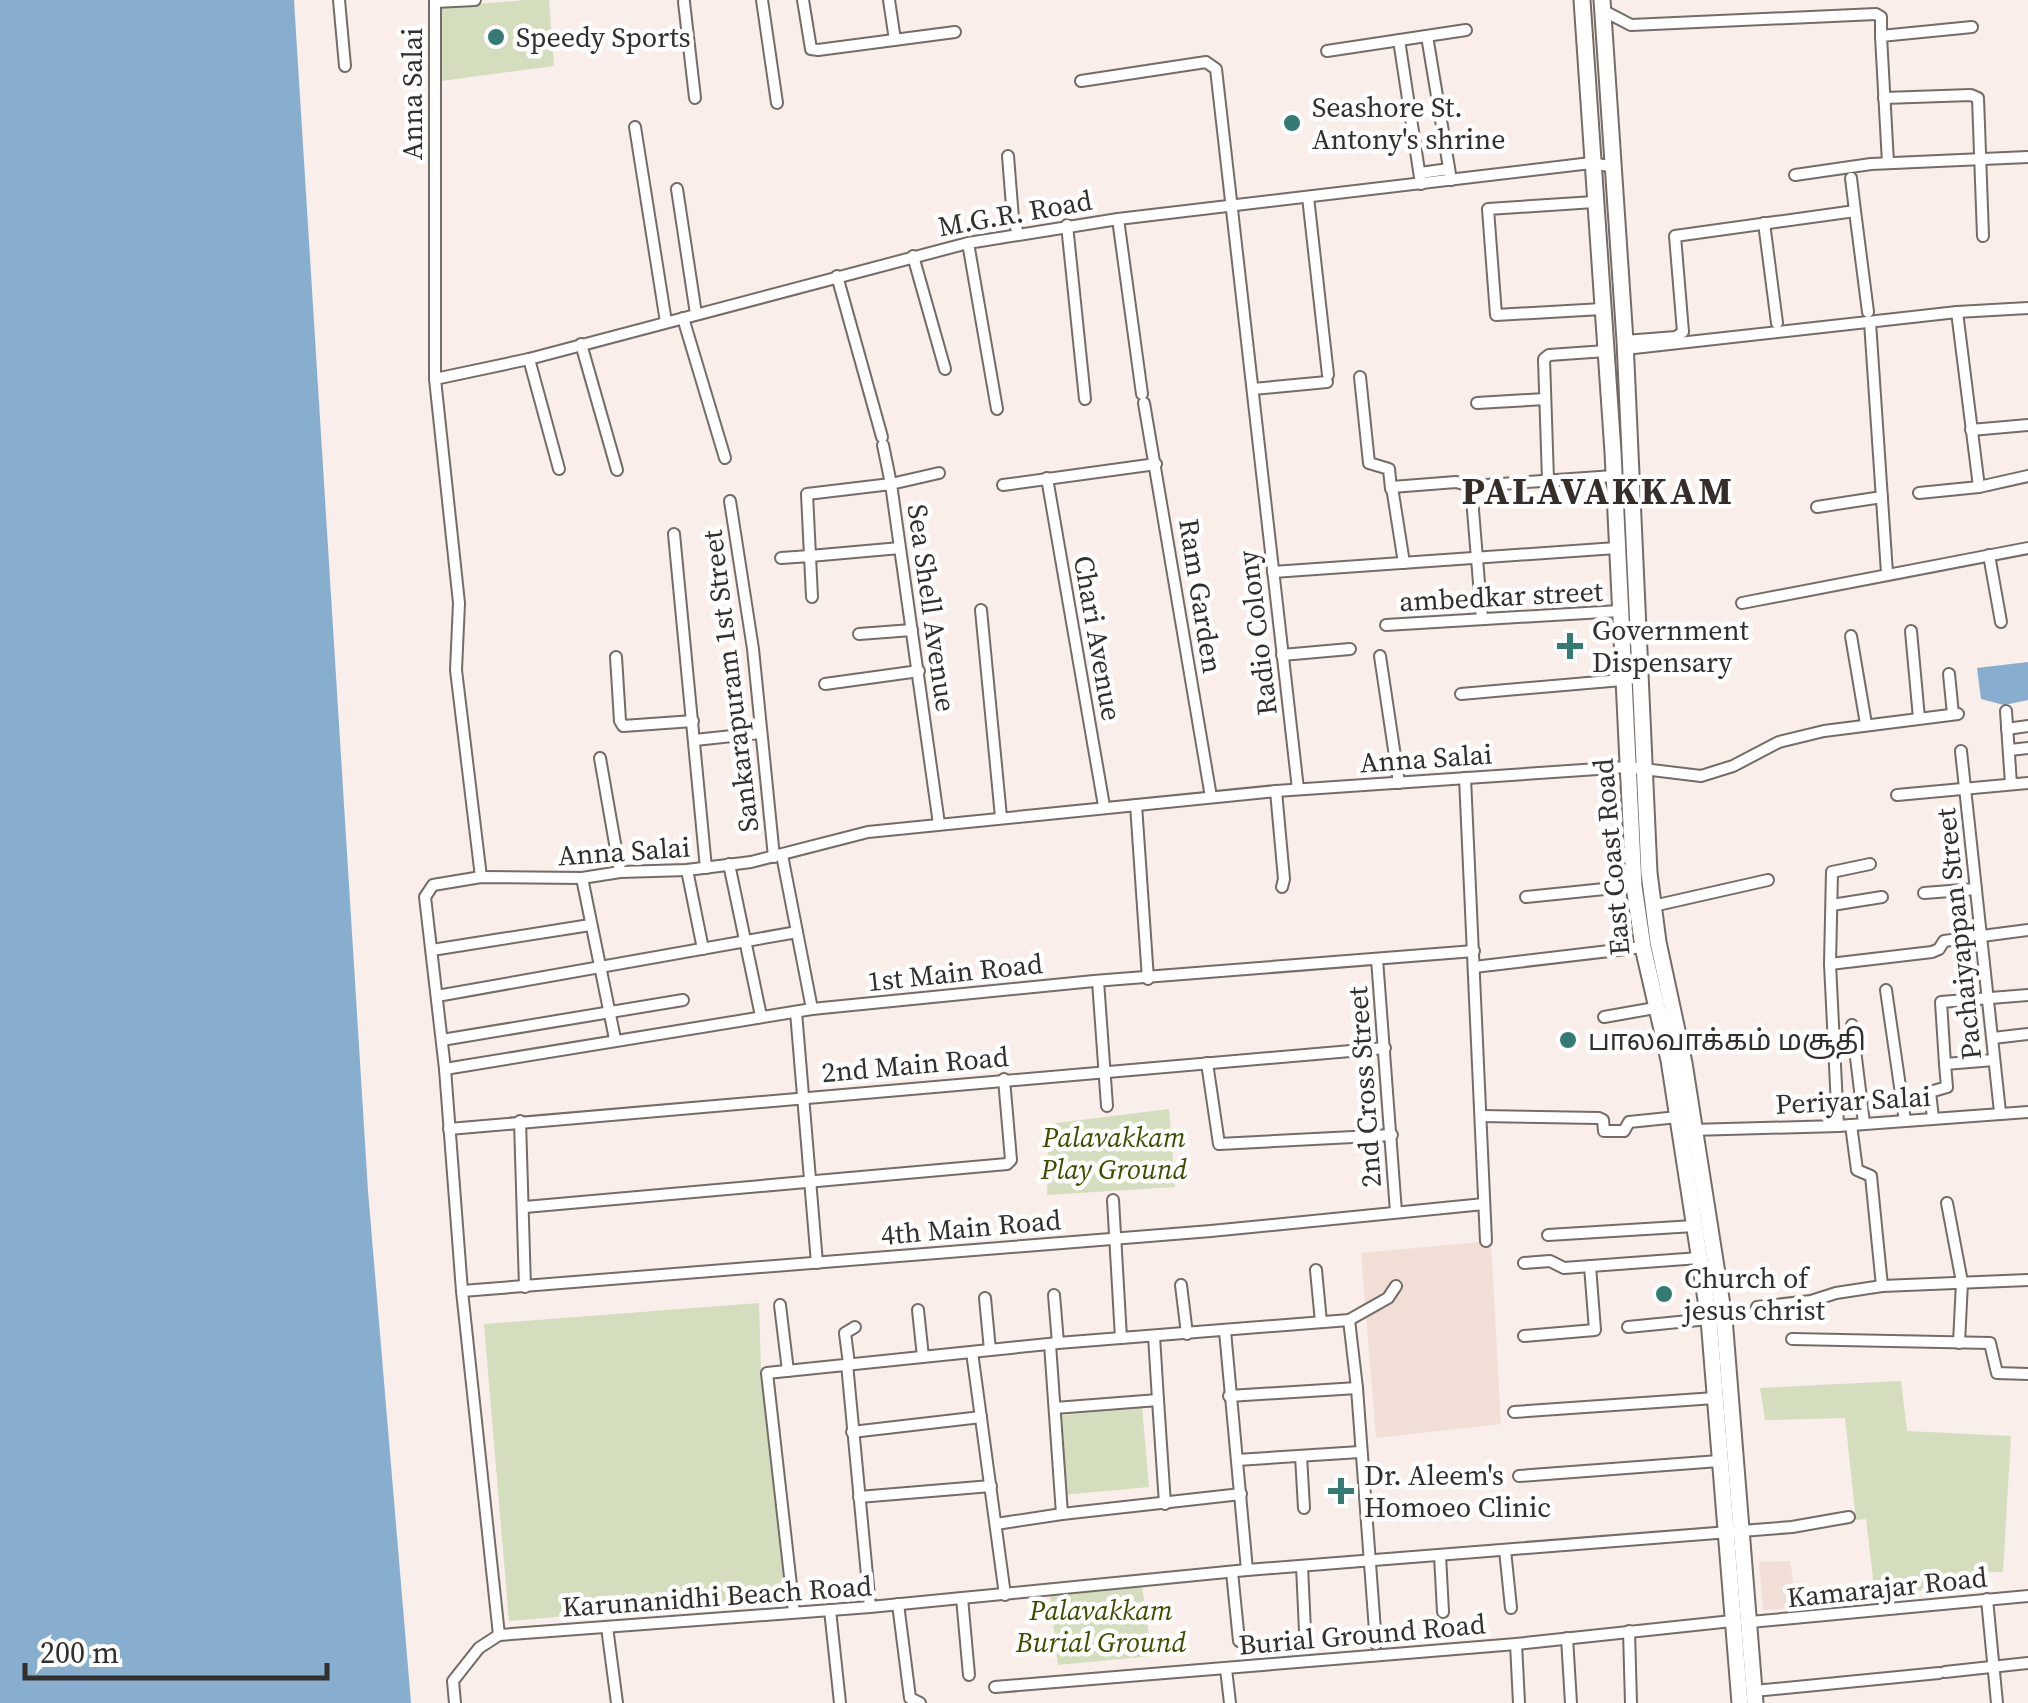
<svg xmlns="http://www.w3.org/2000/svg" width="2028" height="1703" viewBox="0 0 2028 1703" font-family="'Source Serif 4','Noto Sans Tamil',serif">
<rect width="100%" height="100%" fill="#f9eee9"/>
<g fill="#f1dfd7">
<path d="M1491 1241 1501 1424 1376 1438 1361 1253Z"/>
<path d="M1790 1561 1797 1608 1763 1610 1759 1562Z"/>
</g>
<g fill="#d4ddbd">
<path d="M526 0H549L554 66 441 81 438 7Z"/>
<path d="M1169 1109 1175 1187 1047 1195 1049 1124Z"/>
<path d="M759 1303 761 1370 789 1597 509 1621 484 1324Z"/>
<path d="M1901 1381 1907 1431 2011 1436 2003 1572H1981L1982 1585 1875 1595 1866 1519 1856 1520 1845 1418 1765 1420 1760 1388Z"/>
<path d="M1142 1407 1149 1487 1062 1495 1055 1416Z"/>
<path d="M1142 1586 1152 1656 1058 1665 1050 1596Z"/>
</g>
<g fill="#87aecf">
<path d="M0 0H294L368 1191 411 1703H0Z"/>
<path d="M2028 662V700L2004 705 1981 699 1977 668Z"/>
</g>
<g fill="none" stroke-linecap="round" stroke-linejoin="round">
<defs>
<g id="street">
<path d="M339 0 345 66"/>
<path d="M435 0V379L459 603 456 670 481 877"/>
<path d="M762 0 777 103"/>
<path d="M803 0 811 49 818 50 955 32"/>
<path d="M889 0 895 40"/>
<path d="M435 2 475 0"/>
<path d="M684 2 695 98"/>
<path d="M1604 11 1631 25 1876 14 1881 17V36"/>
<path d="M1427 36 1451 180"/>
<path d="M1399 40 1421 184"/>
<path d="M1327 51 1466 30"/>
<path d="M1081 81 1206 62 1216 69 1298 789"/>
<path d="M1884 98 1971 95 1978 98 1983 236"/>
<path d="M635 127 666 322"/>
<path d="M1008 156 1013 219 1018 233"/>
<path d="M1888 163 1881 36 1972 27"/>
<path d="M1420 173 1449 169"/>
<path d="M1795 175 1871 164 2028 157"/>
<path d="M1851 178 1855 211"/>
<path d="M677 189 696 314"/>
<path d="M1308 197 1328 375"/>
<path d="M1594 202 1488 209 1496 315 1602 309"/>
<path d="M1118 219 1142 394"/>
<path d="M1764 223 1777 323"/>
<path d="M1067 225 1085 399"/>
<path d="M968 243 997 409"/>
<path d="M913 256 945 369"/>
<path d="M837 276 882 437"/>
<path d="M1957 312 1979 487"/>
<path d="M683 318 725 458"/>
<path d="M1870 322 1887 573"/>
<path d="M1625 341 1676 337 1683 332 1675 236 1855 211 1868 312"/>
<path d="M581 344 617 470"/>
<path d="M1625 349 1957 312 2028 308"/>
<path d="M529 359 559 469"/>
<path d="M1360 377 1369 463 1389 469 1391 489"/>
<path d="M435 379 529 359 968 243 1118 219 1591 163 1615 167"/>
<path d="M1253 389 1327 382"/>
<path d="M1144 403 1211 797"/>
<path d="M1477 403 1545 399"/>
<path d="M1971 430 2028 425"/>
<path d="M883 445 891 484 939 473"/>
<path d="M1047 478 1104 806"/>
<path d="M1548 480 1544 359 1549 355 1606 351"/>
<path d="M1003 485 1156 464"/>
<path d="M1471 486 1482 619"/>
<path d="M1919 493 1979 487 2028 476"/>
<path d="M730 501 753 649 774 857"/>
<path d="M1817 507 1882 497"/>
<path d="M674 534 706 868"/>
<path d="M900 548 810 556 807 494 891 484 939 824"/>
<path d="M1989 555 2001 622"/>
<path d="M781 558 810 556 812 597"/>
<path d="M1404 563 1392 487 1456 482 1471 486 1614 476"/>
<path d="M1273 572 1616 548"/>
<path d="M1742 603 2028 548"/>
<path d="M981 610 1001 817"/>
<path d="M1386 625 1619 611"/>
<path d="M1911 631 1919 718"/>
<path d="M859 634 912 630"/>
<path d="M1851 636 1866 724"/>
<path d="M1282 655 1350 649"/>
<path d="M1380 656 1399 783"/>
<path d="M616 657 620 721 623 726 693 721"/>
<path d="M1949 674 1953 714"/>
<path d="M825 684 919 671"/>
<path d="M1461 694 1622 680"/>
<path d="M2006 711 2011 784"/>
<path d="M2007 729 2028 726"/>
<path d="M695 740 760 733"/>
<path d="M2010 750 2028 748"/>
<path d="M1961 751 2000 1112"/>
<path d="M600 758 620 872"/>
<path d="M1465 778 1486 1241"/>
<path d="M1276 791 1284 879 1282 887"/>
<path d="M1897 795 2028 783"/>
<path d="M1136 805 1148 979"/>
<path d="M782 855 812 1009"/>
<path d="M729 864 761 1016"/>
<path d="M687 870 703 949"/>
<path d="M582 878 615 1039"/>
<path d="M1924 893 1976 889"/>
<path d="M1526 897 1634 886"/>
<path d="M1832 905 1882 897"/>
<path d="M1653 906 1768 880"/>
<path d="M432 950 590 925"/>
<path d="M1377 959 1396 1212"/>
<path d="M1830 964 1932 952 1939 949 1944 941 2028 930"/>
<path d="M1474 967 1643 947"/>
<path d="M1098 981 1107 1106"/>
<path d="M1886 990 1905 1121"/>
<path d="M437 996 797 932"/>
<path d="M796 1012 817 1263"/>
<path d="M1604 1017 1655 1008"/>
<path d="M1852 1025 1864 1123"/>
<path d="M1993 1038 2028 1034"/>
<path d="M442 1040 683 1000"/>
<path d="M1207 1063 1219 1144 1392 1135"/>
<path d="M1945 1064 1941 1002 2028 995"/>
<path d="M445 1069 812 1009 1094 981 1474 951"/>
<path d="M1481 1116 1599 1118 1603 1120 1604 1131H1624L1629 1122 1678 1117"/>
<path d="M1933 1118 1930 1092 1947 1087 1945 1064 1994 1060"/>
<path d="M520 1121 525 1287"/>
<path d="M1851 1125 1857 1170 1871 1176 1882 1286"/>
<path d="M1838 1126 1830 964 1832 872 1870 864"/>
<path d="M449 1129 1385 1048"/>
<path d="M1691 1130 1838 1126 2028 1112"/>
<path d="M1113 1200 1121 1338"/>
<path d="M1947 1203 1962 1282 1959 1343"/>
<path d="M525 1207 1007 1164 1011 1160 1004 1079"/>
<path d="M1548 1235 1694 1226"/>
<path d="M1524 1263 1550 1261 1564 1268 1699 1258"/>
<path d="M1316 1270 1321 1322"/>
<path d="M1181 1285 1187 1334"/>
<path d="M462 1291 1211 1231 1484 1204"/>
<path d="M1054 1295 1058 1343"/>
<path d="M985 1298 990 1350"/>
<path d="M780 1305 788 1371"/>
<path d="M1757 1307 1811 1301 1836 1293 1882 1286 2028 1280"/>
<path d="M918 1310 923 1357"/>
<path d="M1349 1320 1357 1388 1376 1644"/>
<path d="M1628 1327 1709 1319"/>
<path d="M1225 1331 1247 1570"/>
<path d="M1154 1336 1158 1400"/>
<path d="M1524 1336 1595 1330 1590 1266"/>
<path d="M1792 1339 1990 1343 1997 1373 2028 1374"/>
<path d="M1050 1344 1062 1514"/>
<path d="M972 1352 1005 1595"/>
<path d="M847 1364 870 1607"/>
<path d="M849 1364 845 1333 855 1327"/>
<path d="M1229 1396 1357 1388"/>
<path d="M1055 1408 1158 1400 1165 1504"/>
<path d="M1514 1412 1715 1398"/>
<path d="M852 1432 981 1417"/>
<path d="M1301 1456 1304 1508"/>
<path d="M1237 1460 1360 1452"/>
<path d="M1519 1476 1719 1461"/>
<path d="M859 1497 991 1486"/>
<path d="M996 1524 1062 1514 1241 1494"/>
<path d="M1505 1550 1511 1608"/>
<path d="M1440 1555 1443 1612"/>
<path d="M1302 1566 1305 1631"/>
<path d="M1232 1572 1239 1641"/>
<path d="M962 1598 969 1675"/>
<path d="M1987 1599 1997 1703"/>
<path d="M898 1604 910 1698 920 1703"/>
<path d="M830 1610 840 1703"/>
<path d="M794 1612 767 1373 1058 1343 1349 1320 1388 1298 1396 1286"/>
<path d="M1750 1622 2028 1596"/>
<path d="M607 1627 617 1703"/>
<path d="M1629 1631 1631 1703"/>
<path d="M499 1635 462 1291 445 1069 425 897 433 885 481 877 582 878 620 872 687 870 751 862 868 832 1276 791 1627 767 1701 776 1733 766 1779 742 1824 731 1958 714"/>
<path d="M1567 1638 1571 1703"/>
<path d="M1516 1644 1519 1703"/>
<path d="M1226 1669 1230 1703"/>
<path d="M1945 1672 2028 1663"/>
<path d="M995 1687 1516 1644 1732 1621"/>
<path d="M1754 1691 1939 1673"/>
<path d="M455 1703 453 1681 479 1648 499 1635 870 1607 1247 1570 1792 1527 1849 1517"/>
</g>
<g id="primary">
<path d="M1582 0 1613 452 1634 886 1643 947 1669 1060 1709 1319 1740 1703"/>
<path d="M1602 0 1625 341 1649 873 1658 942 1684 1063 1724 1318 1755 1703"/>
</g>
</defs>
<use href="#street" stroke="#746c67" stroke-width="14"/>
<use href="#primary" stroke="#746c67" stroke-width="19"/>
<use href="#street" stroke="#fff" stroke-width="10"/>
<use href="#primary" stroke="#fff" stroke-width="15"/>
</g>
<g fill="#347b74" stroke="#fff" stroke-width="4">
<circle cx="496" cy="37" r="10"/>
<circle cx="1292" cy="123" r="10"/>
<path d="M1565 631h10v10h10v10h-10v10h-10v-10h-10v-10h10z"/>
<circle cx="1568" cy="1040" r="10"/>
<circle cx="1664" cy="1294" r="10"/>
<path d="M1336 1476h10v10h10v10h-10v10h-10v-10h-10v-10h10z"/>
</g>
<g text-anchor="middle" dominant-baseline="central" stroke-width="9" stroke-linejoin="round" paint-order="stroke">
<g font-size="28" fill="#332f2d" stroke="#fff" text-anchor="start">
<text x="516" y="37">Speedy Sports</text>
<text x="1312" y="107">Seashore St.<tspan x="1312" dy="32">Antony's shrine</tspan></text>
<text x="1592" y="630">Government<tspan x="1592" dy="32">Dispensary</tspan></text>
<text x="1588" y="1040">பாலவாக்கம் மசூதி</text>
<text x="1684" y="1278">Church of<tspan x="1684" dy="32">jesus christ</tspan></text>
<text x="1364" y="1475">Dr. Aleem's<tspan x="1364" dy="32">Homoeo Clinic</tspan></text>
</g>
<g font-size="28" fill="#332f2d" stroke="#fff">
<text transform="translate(412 94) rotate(-90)">Anna Salai</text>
<text transform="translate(1015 213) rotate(-10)">M.G.R. Road</text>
<text transform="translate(1201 596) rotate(81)">Ram Garden</text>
<text transform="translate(1501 596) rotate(-3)">ambedkar street</text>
<text transform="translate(932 608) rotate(82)">Sea Shell Avenue</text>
<text transform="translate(1257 633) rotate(-97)">Radio Colony</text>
<text transform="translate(1098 638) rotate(80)">Chari Avenue</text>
<text transform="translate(730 681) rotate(-97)">Sankarapuram 1st Street</text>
<text transform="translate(1426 758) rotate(-4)">Anna Salai</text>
<text transform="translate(624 851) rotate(-4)">Anna Salai</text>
<text transform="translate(1611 857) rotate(-95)">East Coast Road</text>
<text transform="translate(1958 934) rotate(-96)">Pachaiyappan Street</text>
<text transform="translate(955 972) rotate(-6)">1st Main Road</text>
<text transform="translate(915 1064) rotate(-5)">2nd Main Road</text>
<text transform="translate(1364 1087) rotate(-94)">2nd Cross Street</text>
<text transform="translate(1853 1100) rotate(-3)">Periyar Salai</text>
<text transform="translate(971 1227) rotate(-5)">4th Main Road</text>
<text transform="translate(1887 1587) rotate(-6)">Kamarajar Road</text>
<text transform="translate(717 1596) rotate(-4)">Karunanidhi Beach Road</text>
<text transform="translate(1362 1634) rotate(-5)">Burial Ground Road</text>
</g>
<g font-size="28" font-style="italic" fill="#404d00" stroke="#fff">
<text x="1114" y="1137">Palavakkam<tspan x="1114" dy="32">Play Ground</tspan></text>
<text x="1101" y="1610">Palavakkam<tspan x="1101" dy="32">Burial Ground</tspan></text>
</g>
<g font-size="38" font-weight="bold" letter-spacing="2.5" fill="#352d29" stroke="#fff">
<text x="1598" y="491">PALAVAKKAM</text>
</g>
</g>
<path d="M25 1663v15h302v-15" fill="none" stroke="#332f2d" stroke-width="5"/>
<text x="40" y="1663" font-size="30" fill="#332f2d" stroke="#ffffff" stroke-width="8" paint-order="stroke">200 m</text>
</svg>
